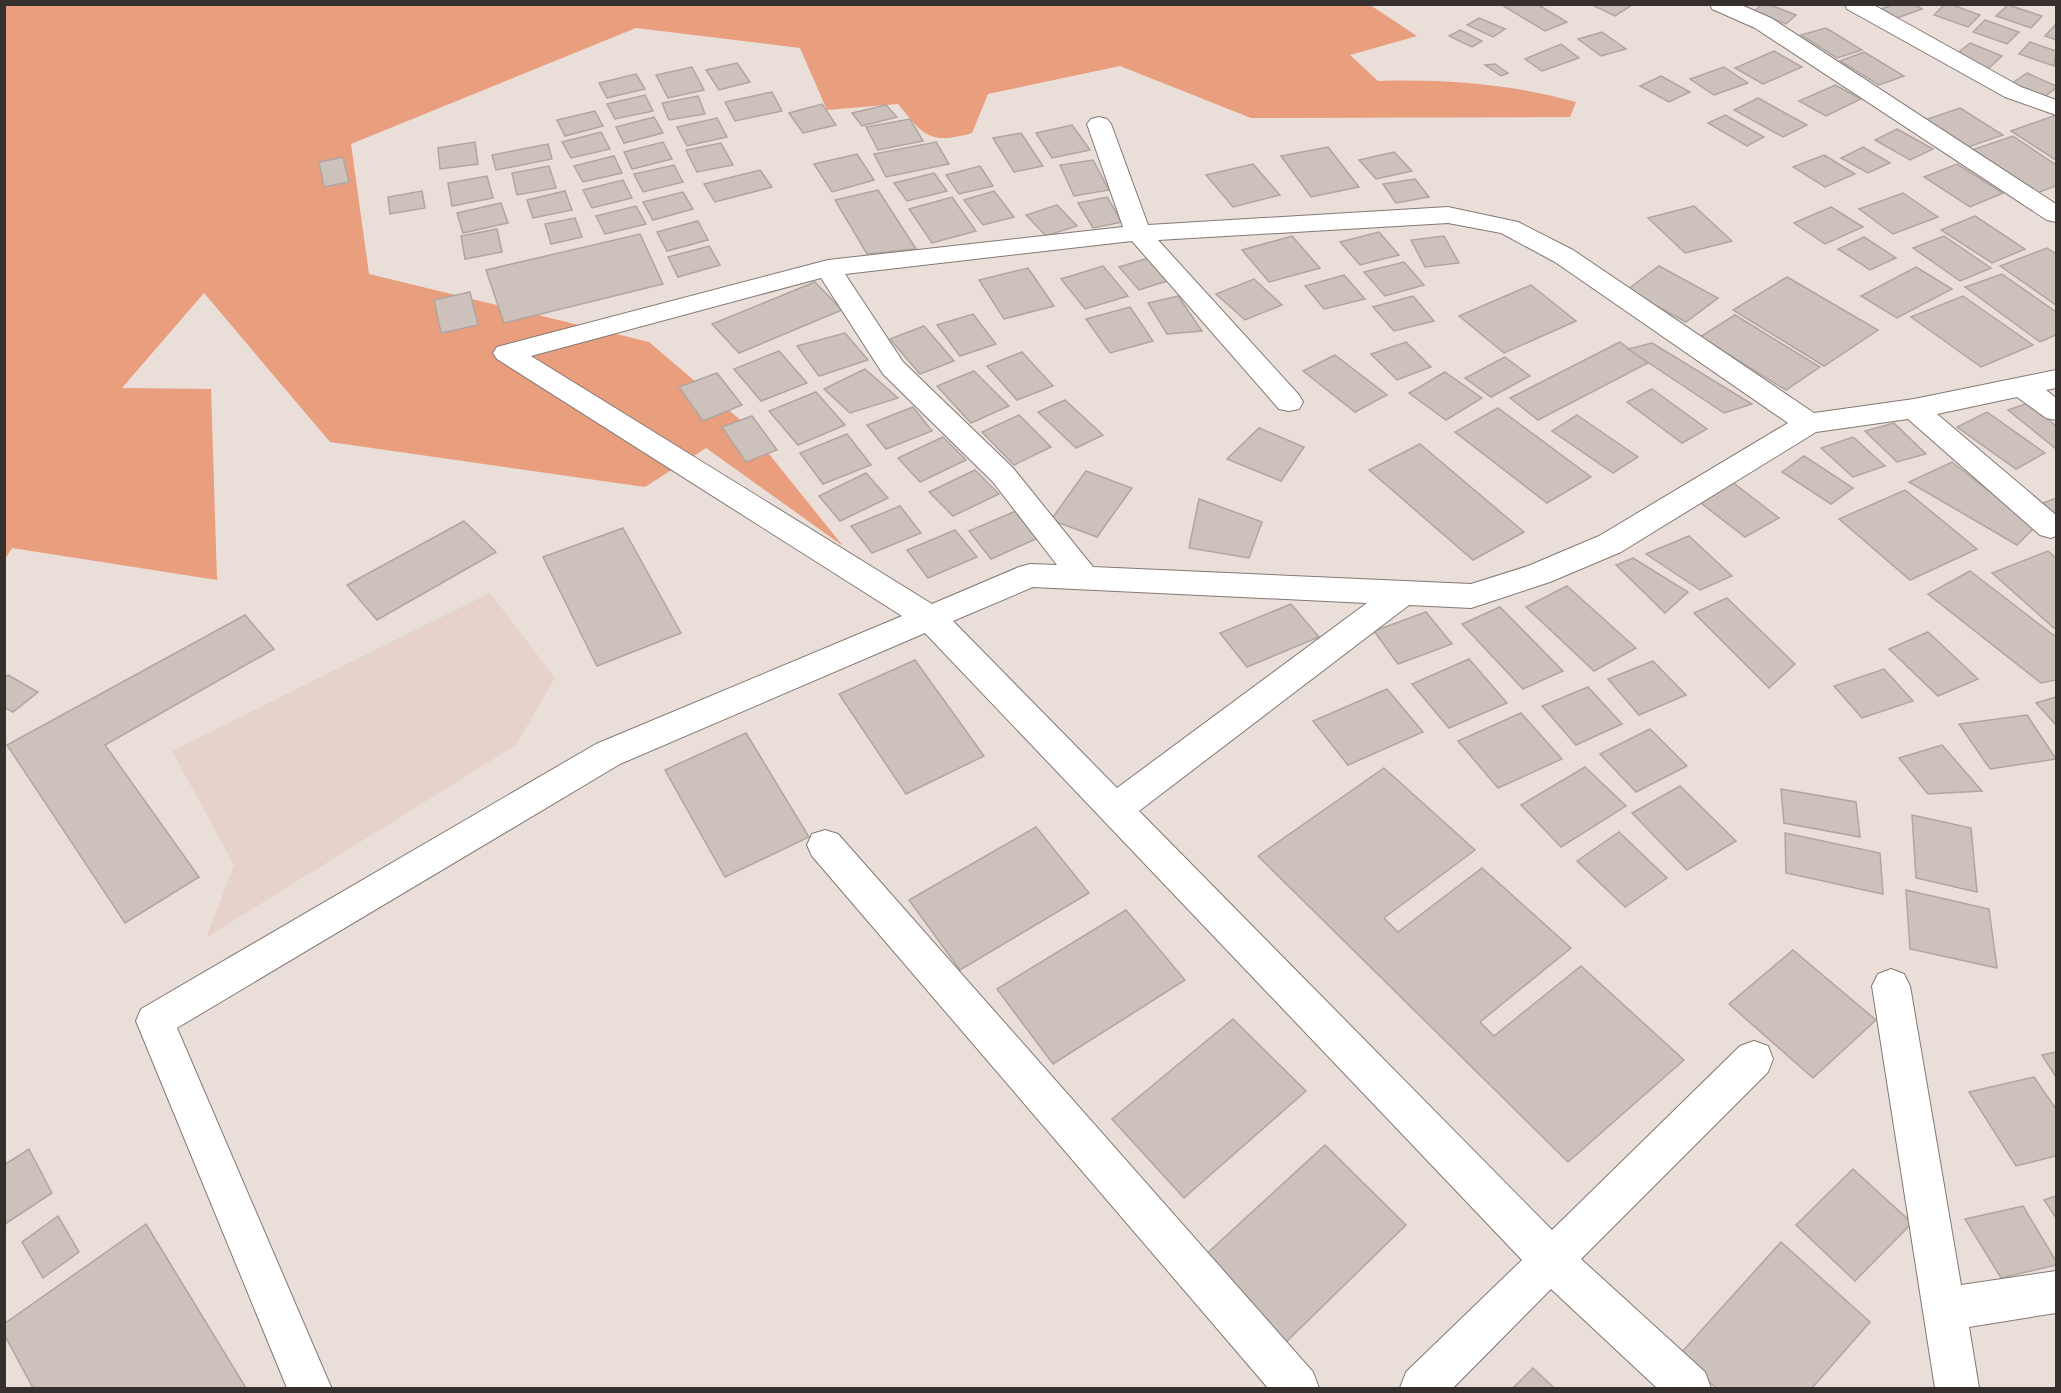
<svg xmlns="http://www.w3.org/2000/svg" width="2061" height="1393" viewBox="0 0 2061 1393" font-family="'Titillium Web',sans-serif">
<rect width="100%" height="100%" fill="#eaded9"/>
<path fill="#e6d2ca" d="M490 593 555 678 516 745 206 938 234 865 172 751Z"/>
<path fill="#e99e7e" d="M5 5H1370L1417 36 1350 55 1378 81C1443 79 1514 84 1576 102L1570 117 1251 118 1120 66 988 94 972 133C930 145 924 136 898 104L827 110 800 48 636 28 351 144 369 274 649 342 744 423 843 546 706 448 645 487 330 442 204 293 122 388 211 389 217 580 12 548 5 559Z"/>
<g fill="#cdc1bc" stroke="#b1a5a1" stroke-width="1.5">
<path d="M1537 4 1567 22 1545 31 1502 5Z"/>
<path d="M1595 4H1630L1632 5 1615 16 1594 6Z"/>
<path d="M1763 4H1768L1796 15 1786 24 1754 11Z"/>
<path d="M1895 4H1914L1922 9 1897 18 1881 9Z"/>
<path d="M1945 4H1950L1980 15 1968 27 1934 15Z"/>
<path d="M2008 5 2042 16 2031 28 1996 16Z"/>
<path d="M1479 18 1505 29 1493 37 1467 25Z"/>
<path d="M1985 20 2019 32 2007 44 1973 32Z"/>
<path d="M2056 24V40L2045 36Z"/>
<path d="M1826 28 1862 50 1837 58 1801 35Z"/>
<path d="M1460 30 1482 41 1472 47 1449 36Z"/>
<path d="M1602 32 1626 49 1601 56 1578 39Z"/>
<path d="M2030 42 2056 51 2054 66 2019 54Z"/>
<path d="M1970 43 2002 56 1988 69 1954 56Z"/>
<path d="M1561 44 1579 58 1542 71 1525 59Z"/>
<path d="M1774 51 1802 67 1763 84 1735 68Z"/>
<path d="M1864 52 1904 76 1879 85 1840 61Z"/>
<path d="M737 63 750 82 719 90 706 70Z"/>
<path d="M1495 64 1508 73 1501 76 1485 65Z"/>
<path d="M692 67 704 90 668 98 656 75Z"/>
<path d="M1724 67 1748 83 1714 95 1690 79Z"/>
<path d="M2027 73 2056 86V88L2044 97 2012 83Z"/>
<path d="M636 74 645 89 607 98 599 83Z"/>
<path d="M1661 76 1690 92 1669 102 1640 86Z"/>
<path d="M1835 85 1861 99 1826 116 1799 101Z"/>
<path d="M772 92 782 111 735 121 725 102Z"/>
<path d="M645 95 653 111 615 119 607 104Z"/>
<path d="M698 96 705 114 669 120 662 103Z"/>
<path d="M1758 98 1807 125 1783 137 1734 110Z"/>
<path d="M822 104 836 125 803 133 789 113Z"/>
<path d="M886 105 897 117 862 126 852 113Z"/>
<path d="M1960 108 2003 135 1968 147 1925 120Z"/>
<path d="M595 111 603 126 565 136 557 120Z"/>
<path d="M1725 115 1764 137 1747 146 1708 123Z"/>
<path d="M2056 115V160L2011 131Z"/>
<path d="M654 117 663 133 624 143 616 127Z"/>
<path d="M717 118 727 137 687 146 677 127Z"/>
<path d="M910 119 923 141 878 150 866 127Z"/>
<path d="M1072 125 1090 150 1052 158 1036 133Z"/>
<path d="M1897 129 1933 149 1910 160 1875 140Z"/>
<path d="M601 132 610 149 571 158 562 142Z"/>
<path d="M1021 133 1043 166 1014 172 993 138Z"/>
<path d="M2013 136 2056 165V186L2034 194 1969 151Z"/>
<path d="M475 142 478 164 440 169 438 148Z"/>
<path d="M663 142 672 159 632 169 624 152Z"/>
<path d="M936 142 949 164 886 177 874 154Z"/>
<path d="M721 143 733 165 697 172 686 150Z"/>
<path d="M548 144 552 159 496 170 492 155Z"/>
<path d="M1328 147 1359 187 1311 197 1281 156Z"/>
<path d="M1863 147 1890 163 1868 173 1841 158Z"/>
<path d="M1394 152 1412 171 1376 179 1359 160Z"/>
<path d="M857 154 874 180 832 192 814 164Z"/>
<path d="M1824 155 1855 174 1825 187 1793 167Z"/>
<path d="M614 156 622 173 583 182 574 166Z"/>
<path d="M343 157 349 182 324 187 319 162Z"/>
<path d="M1093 160 1109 190 1074 196 1060 165Z"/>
<path d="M1253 164 1280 195 1233 207 1206 175Z"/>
<path d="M1957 164 2003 193 1970 207 1924 177Z"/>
<path d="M674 165 683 182 643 192 634 174Z"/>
<path d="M549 166 556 188 517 195 512 173Z"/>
<path d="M980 166 993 186 959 194 946 175Z"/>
<path d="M760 170 772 187 715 202 704 184Z"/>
<path d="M934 173 947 191 907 201 894 183Z"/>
<path d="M487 176 493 198 452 206 448 183Z"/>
<path d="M1415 179 1429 197 1396 203 1383 184Z"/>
<path d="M623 180 632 198 592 208 583 190Z"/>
<path d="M878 190 916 249 867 254 835 200Z"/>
<path d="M422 191 425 208 390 214 388 197Z"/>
<path d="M565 191 572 210 533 218 527 200Z"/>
<path d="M994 191 1014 217 983 225 964 200Z"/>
<path d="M683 192 693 209 653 220 643 202Z"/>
<path d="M1903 193 1938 217 1893 234 1859 209Z"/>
<path d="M952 197 976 231 932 243 909 209Z"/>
<path d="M1107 197 1122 222 1093 228 1078 203Z"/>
<path d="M501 203 508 223 463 233 457 213Z"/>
<path d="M1057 205 1077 226 1046 236 1026 215Z"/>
<path d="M636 206 646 224 605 234 596 216Z"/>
<path d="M1694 206 1732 241 1685 253 1648 218Z"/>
<path d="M1831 207 1863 227 1825 244 1794 223Z"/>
<path d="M1975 216 2025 249 1992 263 1941 230Z"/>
<path d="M575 218 582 237 551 244 545 224Z"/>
<path d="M698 221 708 240 667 251 657 232Z"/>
<path d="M497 229 502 252 465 259 461 236Z"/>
<path d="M1379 232 1399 255 1360 265 1340 242Z"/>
<path d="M640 234 663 284 504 323 486 270Z"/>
<path d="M1292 236 1320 268 1269 282 1242 250Z"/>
<path d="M1444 236 1459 263 1425 267 1411 240Z"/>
<path d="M1944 236 1991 268 1960 281 1913 248Z"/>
<path d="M1864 237 1896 258 1870 270 1838 249Z"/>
<path d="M709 246 720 265 678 277 668 257Z"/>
<path d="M2047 248 2056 254V305L2000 266Z"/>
<path d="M1148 258 1167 281 1139 290 1119 267Z"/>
<path d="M1404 262 1424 285 1385 296 1364 272Z"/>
<path d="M1103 266 1128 296 1085 309 1061 279Z"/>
<path d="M1659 266 1718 298 1686 322 1627 290Z"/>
<path d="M1916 267 1952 289 1897 318 1861 296Z"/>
<path d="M1028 268 1054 306 1004 319 979 280Z"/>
<path d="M2002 274 2056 312V335L2040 342 1965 287Z"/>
<path d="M1344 275 1365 299 1324 309 1305 286Z"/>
<path d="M1787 277 1878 330 1824 366 1733 310Z"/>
<path d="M1254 279 1282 305 1245 320 1216 294Z"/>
<path d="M815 282 842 310 739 353 712 324Z"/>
<path d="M1531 285 1576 321 1504 353 1459 316Z"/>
<path d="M470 292 478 325 441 333 434 300Z"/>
<path d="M1178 296 1202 331 1167 334 1148 303Z"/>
<path d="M1413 296 1434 321 1394 331 1373 307Z"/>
<path d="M1963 296 2033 345 1981 367 1911 317Z"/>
<path d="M1130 307 1153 341 1110 353 1086 319Z"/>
<path d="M973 314 996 344 960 356 937 325Z"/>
<path d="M1735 315 1820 367 1786 390 1700 337Z"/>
<path d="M924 326 954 361 920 374 890 339Z"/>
<path d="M845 333 868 360 819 376 797 346Z"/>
<path d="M1406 342 1431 367 1397 380 1371 354Z"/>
<path d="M1620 342 1648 363 1538 420 1510 398Z"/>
<path d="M1652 343 1752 404 1724 413 1628 349Z"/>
<path d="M779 351 807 383 761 401 734 369Z"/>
<path d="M1022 352 1053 386 1017 400 987 366Z"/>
<path d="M1335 355 1387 395 1355 412 1303 371Z"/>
<path d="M1505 357 1530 376 1491 397 1465 378Z"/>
<path d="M865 369 898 398 850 413 824 389Z"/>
<path d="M974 371 1009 406 971 423 937 386Z"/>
<path d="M1445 372 1482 398 1446 420 1409 393Z"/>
<path d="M717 373 742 405 703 421 679 387Z"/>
<path d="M1652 389 1707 429 1682 443 1627 402Z"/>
<path d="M816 392 845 425 798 445 769 411Z"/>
<path d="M1065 400 1103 435 1076 448 1038 412Z"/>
<path d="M2028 403 2056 426V449L2008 410Z"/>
<path d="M913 407 932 431 886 449 867 425Z"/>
<path d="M1498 408 1591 477 1547 503 1455 432Z"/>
<path d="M1987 412 2045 453 2016 469 1957 427Z"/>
<path d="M1019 415 1051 447 1014 465 982 432Z"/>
<path d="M1577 415 1638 457 1613 473 1552 431Z"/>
<path d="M752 416 777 450 746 462 722 427Z"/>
<path d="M1894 423 1926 454 1897 462 1865 431Z"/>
<path d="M1259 428 1304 447 1281 481 1227 459Z"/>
<path d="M847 434 871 465 823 484 800 453Z"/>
<path d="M943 437 966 460 920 482 898 458Z"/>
<path d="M1853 437 1885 466 1853 477 1821 448Z"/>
<path d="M1420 444 1524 532 1473 560 1369 470Z"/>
<path d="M1804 456 1853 488 1831 504 1782 472Z"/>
<path d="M1952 462 2035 527 2017 545 1909 482Z"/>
<path d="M975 470 999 494 953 516 929 492Z"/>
<path d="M1086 471 1132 488 1097 537 1051 520Z"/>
<path d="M866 473 888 498 840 521 819 496Z"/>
<path d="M1727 478 1779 518 1745 537 1693 497Z"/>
<path d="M1905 490 1977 549 1910 580 1839 519Z"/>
<path d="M2056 498V524L2035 506Z"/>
<path d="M1199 499 1262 522 1249 558 1189 548Z"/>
<path d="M900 506 921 533 872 553 851 526Z"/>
<path d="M1016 511 1038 538 991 559 969 531Z"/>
<path d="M464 521 496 552 377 620 347 585Z"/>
<path d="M623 528 681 633 597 666 543 557Z"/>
<path d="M955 530 977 557 928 578 907 550Z"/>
<path d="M1689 536 1732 576 1700 590 1646 554Z"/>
<path d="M2048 551 2056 558V627L2054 628 1992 573Z"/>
<path d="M1633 558 1688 592 1665 613 1616 565Z"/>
<path d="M1970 571 2056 637V680L2041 683 1928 594Z"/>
<path d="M1567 586 1636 648 1594 671 1526 607Z"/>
<path d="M1727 598 1795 664 1769 688 1694 613Z"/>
<path d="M1291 604 1319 637 1247 667 1220 633Z"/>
<path d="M1500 607 1563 671 1523 689 1462 624Z"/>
<path d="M1426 612 1452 644 1398 664 1374 631Z"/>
<path d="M245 615 274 649 105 745 199 877 125 923 7 745Z"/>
<path d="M1928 632 1978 679 1938 696 1889 649Z"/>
<path d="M1469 659 1507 703 1449 728 1412 684Z"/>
<path d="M915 660 984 756 906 794 839 694Z"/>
<path d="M1653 661 1686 695 1639 715 1608 679Z"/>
<path d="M1884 669 1913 701 1862 718 1834 686Z"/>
<path d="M8 675 38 692 13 712 4 707V678Z"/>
<path d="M1588 687 1622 724 1576 745 1542 706Z"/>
<path d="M1387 689 1423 732 1348 765 1313 721Z"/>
<path d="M2056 697V725L2036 703Z"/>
<path d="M1521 713 1562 759 1498 788 1458 741Z"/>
<path d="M2027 715 2056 759 1990 769 1959 724Z"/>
<path d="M1650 729 1687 766 1636 792 1600 754Z"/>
<path d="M746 733 809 837 725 877 665 770Z"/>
<path d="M1942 745 1982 791 1928 794 1899 758Z"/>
<path d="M1585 767 1626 806 1561 847 1521 805Z"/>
<path d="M1384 768 1475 850 1384 918 1398 932 1482 868 1571 948 1480 1022 1494 1036 1581 966 1684 1060 1568 1162 1258 856Z"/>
<path d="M1680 786 1736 841 1687 870 1632 813Z"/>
<path d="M1781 789 1856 802 1860 837 1784 823Z"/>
<path d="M1912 815 1971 828 1977 892 1916 878Z"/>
<path d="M1036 827 1089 893 960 970 909 900Z"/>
<path d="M1619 832 1667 878 1625 907 1577 861Z"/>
<path d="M1785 833 1880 853 1883 894 1786 873Z"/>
<path d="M1906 890 1989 909 1997 968 1910 949Z"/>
<path d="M1126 910 1185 980 1053 1064 997 989Z"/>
<path d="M1793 950 1876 1020 1813 1078 1729 1004Z"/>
<path d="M1233 1019 1306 1091 1184 1198 1112 1119Z"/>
<path d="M2056 1052V1077L2042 1055Z"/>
<path d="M2034 1077 2056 1109V1156L2016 1166 1969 1092Z"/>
<path d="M1325 1145 1406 1225 1283 1345 1202 1258Z"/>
<path d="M29 1149 52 1193 5 1224 4 1165Z"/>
<path d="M1853 1169 1912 1223 1855 1281 1796 1225Z"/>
<path d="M2056 1196V1218L2044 1200Z"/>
<path d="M2023 1206 2056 1261V1265L2001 1278 1965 1219Z"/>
<path d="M58 1216 79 1252 43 1278 22 1242Z"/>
<path d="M146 1224 246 1388H33L4 1334V1324Z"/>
<path d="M1781 1242 1870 1322 1812 1388H1716L1680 1354Z"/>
<path d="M1533 1368 1554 1388H1513Z"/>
</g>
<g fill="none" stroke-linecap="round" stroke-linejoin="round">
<defs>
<g id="minor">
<path d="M1710 4H1739L1771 18 2056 204V222L2047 220 1755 28 1712 9Z"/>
<path d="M1845 4H1872L2021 87 2056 100V115L2005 97 1847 9Z"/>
<path d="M1099 117 1107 119 1111 124 1148 225 1448 207 1518 222 1573 250 1814 413 1914 399 2056 370V388L2046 390 2056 398V420L2046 418 2017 397 1937 414 2056 515V536L2051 538 2040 535 1908 419 1816 432 1621 552 1550 582 1471 608 1409 605 1139 811 1552 1230 1740 1046 1754 1041 1768 1046 1773 1059 1768 1072 1581 1259 1705 1372 1711 1388H1657L1551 1289 1453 1388H1400L1406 1372 1522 1260 925 633 620 764 177 1028 331 1387 287 1388 136 1021 141 1009 596 744 902 616 497 359 493 353 497 347 828 260 1123 227 1087 124 1091 119ZM1448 223 1501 233 1555 262 1788 423 1599 536 1528 566 1471 584 1093 567 1013 468 903 362 845 274 1132 241 1279 409 1289 411 1299 409 1303 402 1299 395 1158 240ZM821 278 883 374 993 482 1057 565 1030 564 1019 567 932 604 531 356ZM1033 587 1367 603 1117 788 953 621Z"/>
<path d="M825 830 838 834 1313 1372 1319 1388H1268L812 856 807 845 812 834Z"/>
<path d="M1891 969 1904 974 1910 986 1961 1285 2056 1271V1313L1969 1327 1979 1388H1935L1872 986 1878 974Z"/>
</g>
</defs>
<use href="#minor" stroke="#837874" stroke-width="2"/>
<use href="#minor" fill="#fff" fill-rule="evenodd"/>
</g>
<rect width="2061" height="1393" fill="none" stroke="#35302e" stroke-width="12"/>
</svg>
